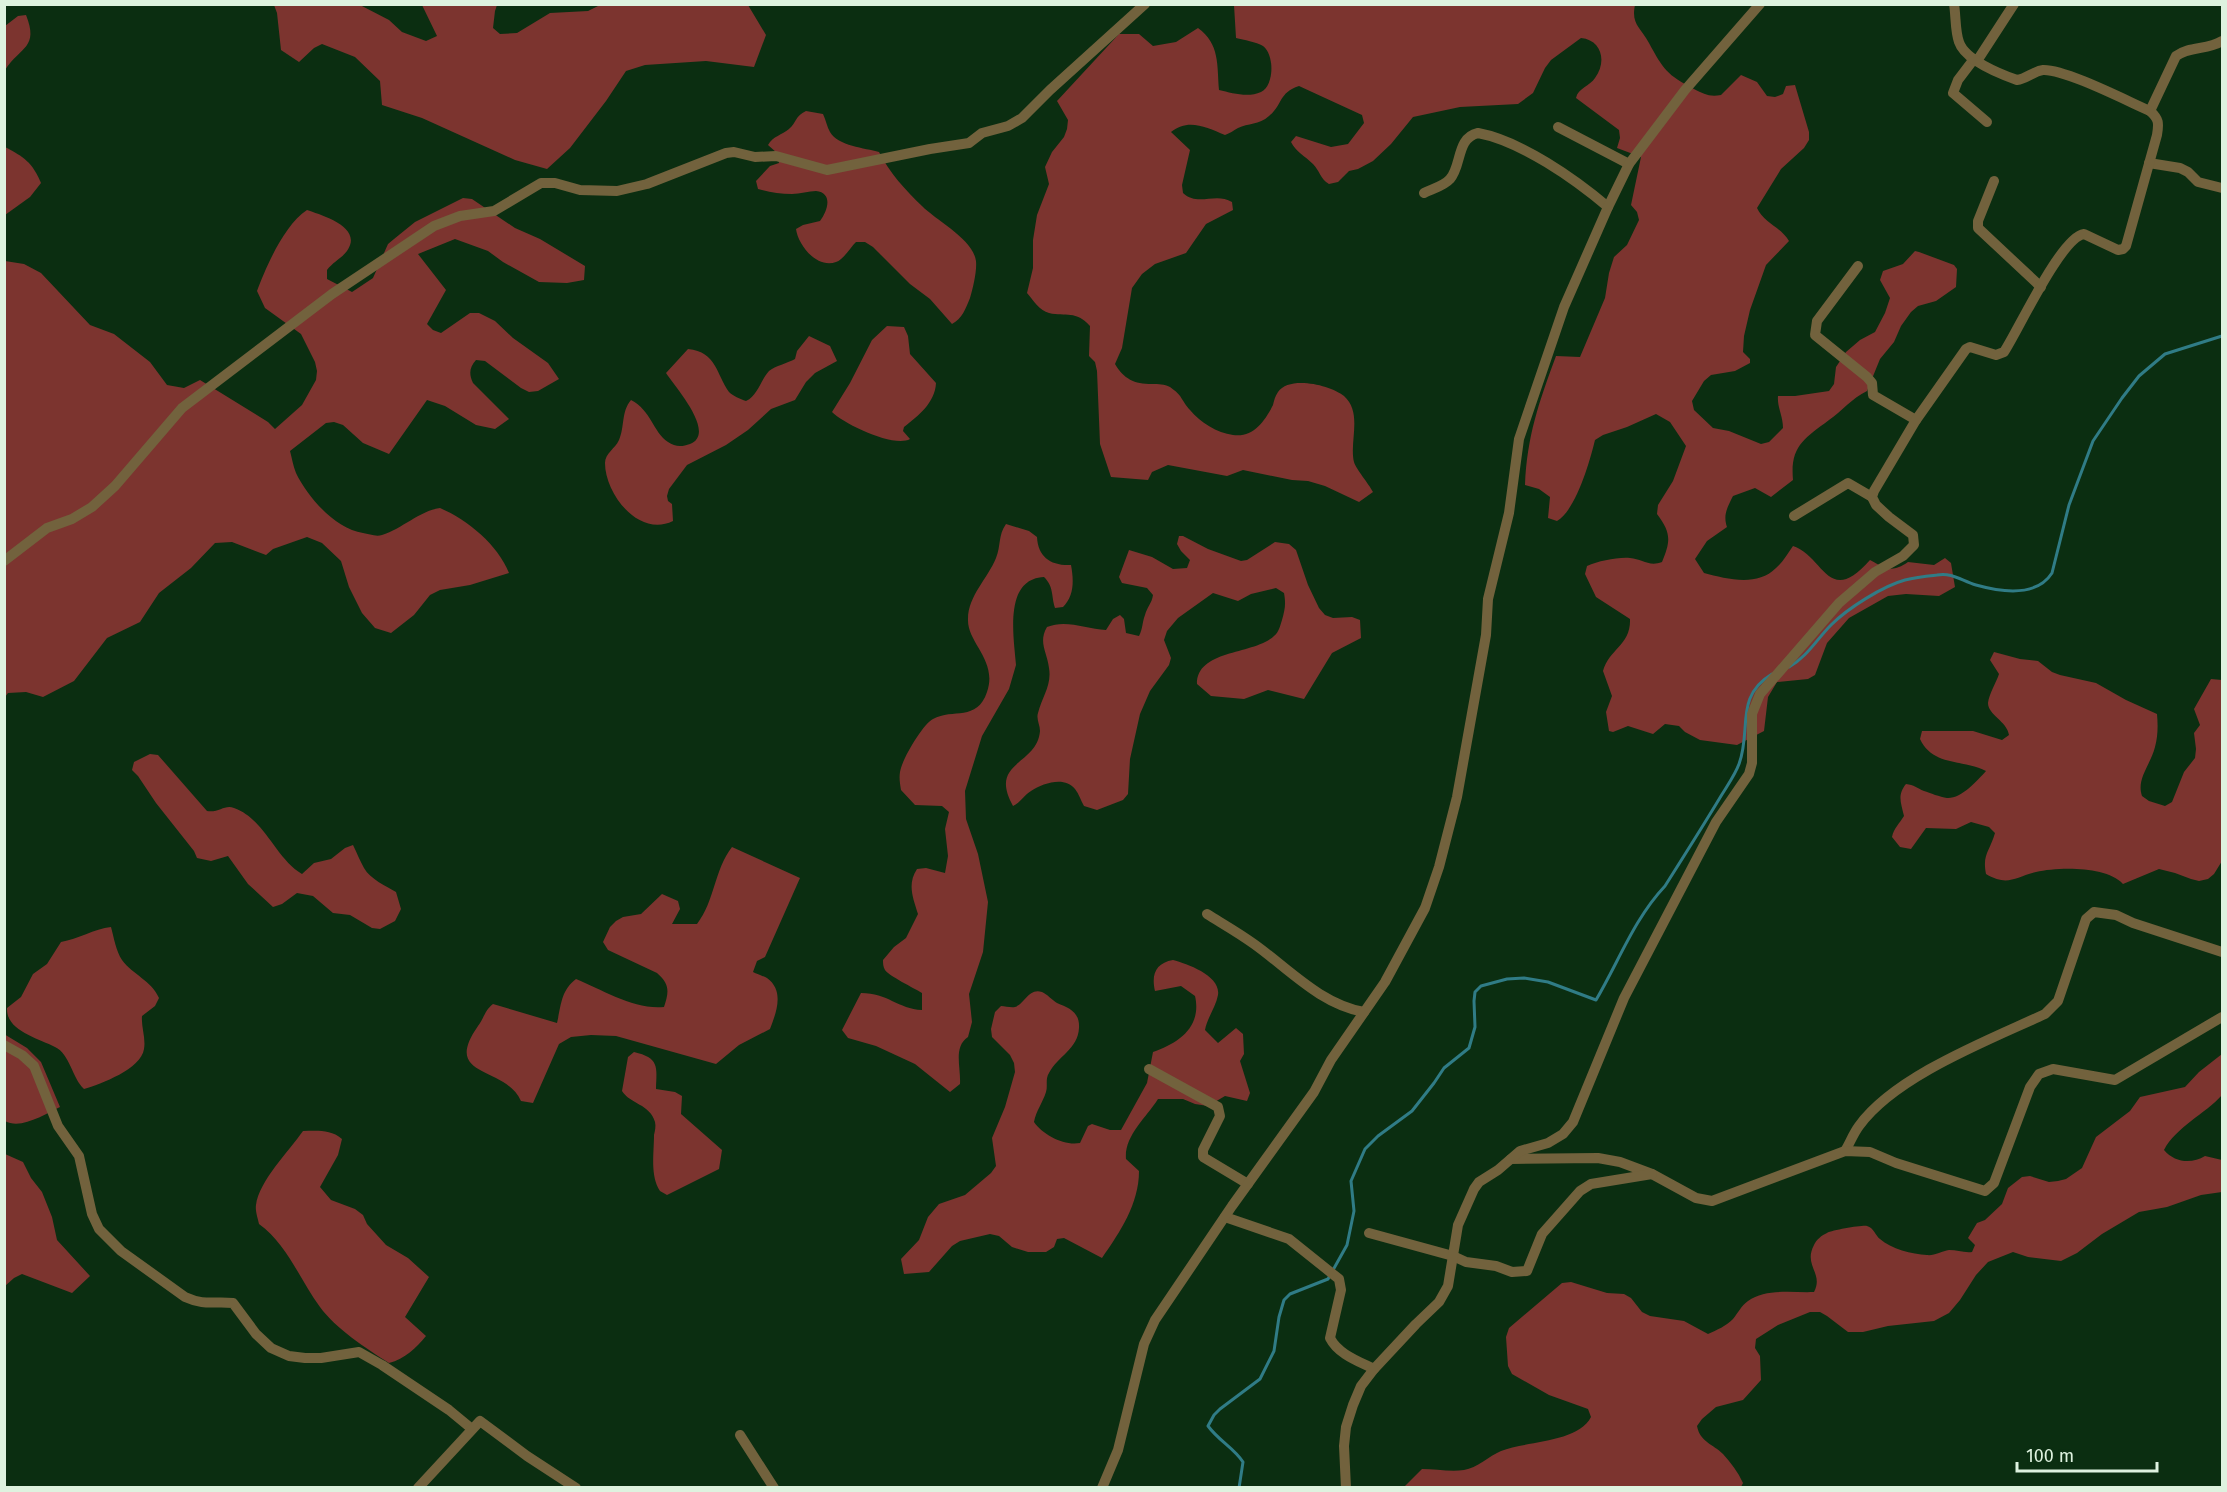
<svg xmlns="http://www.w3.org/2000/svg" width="2227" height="1492" viewBox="0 0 2227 1492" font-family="'Fira Sans',sans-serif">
<rect width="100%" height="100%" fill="#0b2e11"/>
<g fill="#7c342f">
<path d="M634 4 639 6 691 4 697 6 699 4 748 5 766 35 754 67 706 61 645 65 626 71 606 101 570 148 547 169 515 160 422 118 382 105 380 81 355 57 322 44 314 48 299 62 281 50 277 13 274 5H360L389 20 402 32 426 41 437 36 422 5H497L495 11 493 28 500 34 517 33 550 13 588 11 600 5Z"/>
<path d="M1234 5H1635C1631 24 1640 27 1649 43 1663 69 1667 75 1694 89 1704 94 1709 97 1721 95L1741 75 1757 82 1767 96 1775 97 1783 94 1786 86 1795 85 1809 132V140L1804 148 1781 169 1757 208C1764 223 1781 227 1789 241L1766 265 1750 310 1744 336 1743 352 1750 359V363L1735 371 1711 375 1704 381 1692 401 1694 410 1713 428 1729 431 1761 444 1769 442 1783 428C1783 416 1777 407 1778 396H1795L1829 391 1834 384 1836 367 1846 352 1860 340 1875 332 1885 313 1890 298 1880 280 1883 271 1903 264 1915 251 1919 252 1954 265 1957 269 1956 287 1936 301 1918 306 1911 312 1901 326 1894 342 1880 359 1867 391C1852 398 1842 411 1829 420 1804 439 1790 446 1793 480L1771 497 1755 488 1733 496C1727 508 1723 515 1727 527L1707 541 1695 559 1704 573C1727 579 1757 587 1776 568 1783 562 1788 553 1793 546 1824 556 1828 608 1870 560 1886 569 1892 573 1908 562L1934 565 1945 558 1951 563 1955 587 1939 596 1906 594 1888 596 1849 618 1827 643 1815 675 1808 679 1777 682 1768 697 1764 731 1737 745 1700 740 1685 732 1679 726 1665 724 1653 734 1628 726 1613 732 1609 731 1606 712 1612 696 1603 671C1609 649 1631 645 1630 619L1596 597 1585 574 1587 566C1599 561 1617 557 1630 558 1642 559 1649 567 1662 562 1671 540 1671 533 1657 514L1658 505 1673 481 1686 446 1670 422 1656 414 1627 427 1603 435 1595 440C1590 461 1576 510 1557 521L1548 518 1550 497 1539 489 1525 485C1527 436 1539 402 1556 356L1580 357 1605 298 1609 273 1614 257 1627 245 1639 220 1637 212 1631 205 1641 157 1617 148 1620 138 1619 130 1576 98C1578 88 1590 86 1595 78 1607 62 1602 40 1581 38L1551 60 1545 68 1533 93 1518 104 1460 107 1413 117 1391 144 1373 161 1358 169 1349 171 1338 182 1329 184C1320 179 1320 171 1313 164 1305 156 1296 152 1291 142L1296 136 1331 147 1348 144 1364 123 1362 115 1299 86C1278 93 1283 105 1269 116 1259 125 1248 123 1238 128 1233 131 1230 133 1225 135 1206 127 1188 118 1171 132L1190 150 1182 185 1183 193C1198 207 1215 192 1232 202L1233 210 1206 224 1186 253 1155 264 1142 274 1132 288 1122 348 1115 364C1124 379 1134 384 1152 384 1159 384 1164 384 1170 387 1183 396 1181 400 1190 410 1200 422 1217 433 1233 435 1253 438 1265 421 1273 405 1274 401 1275 396 1278 392 1289 375 1331 385 1344 396 1363 413 1349 441 1354 462 1356 469 1369 484 1373 492L1359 502 1325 486 1308 481 1292 480 1243 470 1227 476 1168 465 1152 472 1148 480 1111 477 1100 444 1097 371 1095 362 1089 356 1090 326C1076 310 1066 317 1049 313 1040 311 1033 300 1027 293L1033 268V240L1037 215 1049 184 1045 167 1052 152 1064 137 1067 129 1068 120 1057 101 1119 34H1139L1153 46 1176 42 1198 28C1220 44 1217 65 1219 90 1232 93 1248 98 1261 92 1274 86 1275 55 1263 46 1256 42 1244 40 1236 38Z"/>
<path d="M26 15C39 48 21 46 5 70V26L18 16Z"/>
<path d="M806 111 823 114C826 120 827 127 830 132 838 146 865 148 879 152 889 172 906 191 922 206 937 221 973 239 976 261 977 271 973 288 970 298 966 308 962 319 952 324L930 299 910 284 873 247 865 242H856C850 248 843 260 836 262 817 269 798 245 796 229L803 225 820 221C827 212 834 193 816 191 809 191 800 194 792 194 780 194 769 192 758 189L756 181 770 166 779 163 777 153 768 145C773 136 782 135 789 129 797 122 795 116 806 111Z"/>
<path d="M5 147C24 157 32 162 41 183L30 197 5 215Z"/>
<path d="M463 198 472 199 515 228 540 239 585 266 584 280 567 283 539 282 503 262 488 251 455 239 418 254 446 290 427 324 433 330 441 333 470 313H479L495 321 513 338 548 363 559 379 538 391 529 392 521 388 485 361 476 360C469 368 469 374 473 383L509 419 495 429 476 425 445 406 427 400 389 454 363 443 343 425 334 422 326 423 290 451C292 458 293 466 296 473 308 498 336 529 363 533 369 534 376 537 382 535 402 529 419 511 440 508 468 520 498 545 509 573L470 585 440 590 430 595 414 615 391 633 375 628 362 613 349 587 341 561 322 543 307 537 273 549 266 555 232 542 215 543 191 568 159 593 140 622 107 638 74 681 43 697 26 692 8 693 5 697V261L24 264 41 273 90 325 114 334 150 362 167 385 184 388 200 380 268 422 275 429 302 405 316 380 317 371 315 362 301 334 265 308 257 291C266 267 284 225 307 210 321 215 364 227 347 251 342 258 333 262 327 270V279L352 292 373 278 388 244 394 239 415 222Z"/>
<path d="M887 326 904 327 908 336 910 354 936 383C935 403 918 416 904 427L903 431 910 439C894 448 844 424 832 412L850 383 872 340Z"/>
<path d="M809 336 830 346 837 361 815 373 806 382 795 400 771 409 748 430 726 445 687 465 669 489 667 496 668 501 672 504 673 521C639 538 605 494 605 463 605 453 615 449 619 440 625 426 621 412 631 400 651 410 653 432 668 442 675 447 682 447 690 444 717 433 675 387 666 373L688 349C717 352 716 374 729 392 733 396 740 399 746 401 758 395 760 381 769 371 775 366 788 363 795 359L797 351Z"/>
<path d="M1006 524 1029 531 1037 537C1038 557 1051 566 1071 565 1074 581 1074 596 1063 607L1055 608C1051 595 1054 587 1044 577 1003 579 1014 638 1016 665L1009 689 982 736 965 791 966 819 978 854 988 902 983 952 969 994 972 1022 968 1037C953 1047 961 1067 960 1084L950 1092 915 1064 876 1046 848 1038 842 1030 861 993C888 993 898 1009 922 1010V993C914 988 889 976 885 970 883 967 883 963 883 960L894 947 906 938 918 914C913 898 907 884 917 869L926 868 945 873 948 856 945 829 949 812 942 806 915 805 901 790C900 784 899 778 900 772 902 759 923 724 933 719 953 708 977 722 987 692 998 660 967 643 968 619 968 596 988 578 996 558 1001 546 998 535 1006 524Z"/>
<path d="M1179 536H1183L1208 549 1241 561 1247 560 1275 542 1289 544 1296 550 1308 585 1319 608 1325 615 1333 618 1352 617 1360 620 1361 638 1332 653 1304 699 1268 690 1244 699 1211 696 1197 684C1197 649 1254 655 1274 636 1279 632 1280 626 1282 620 1285 609 1286 604 1284 593L1276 588 1251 594 1238 601 1213 593 1178 618 1167 631 1164 640 1171 658 1169 665 1150 691 1140 714 1130 759 1128 794 1123 800 1097 810 1084 806C1081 801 1079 794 1075 789 1065 776 1043 783 1031 791 1024 795 1021 802 1013 806 988 761 1037 766 1040 731 1040 725 1036 719 1038 713 1042 697 1052 685 1049 668 1047 652 1038 642 1047 627 1066 619 1086 629 1106 630L1113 619 1120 615 1124 619 1126 633 1139 636C1143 628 1142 623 1145 615 1147 607 1152 603 1153 595L1147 588 1122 583 1119 577 1129 550 1152 557 1173 569 1187 568 1190 560 1181 551 1177 544Z"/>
<path d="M1994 652 2020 659 2038 661 2052 672 2060 675 2096 683 2126 700 2157 714C2158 725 2158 736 2155 747 2151 764 2136 779 2142 796L2149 801 2165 806 2172 802 2184 772 2195 758 2196 749 2194 733 2200 725 2194 709 2211 679 2222 680V861L2214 874 2208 879 2199 881 2191 879 2175 873 2159 869 2123 884C2106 866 2059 867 2036 872 2015 877 2008 887 1986 874 1982 854 1990 851 1995 833L1989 827 1971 822 1956 829 1926 828 1911 849 1900 847 1892 837C1894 828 1899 824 1904 816 1901 803 1897 795 1906 784 1914 785 1917 788 1924 791 1930 793 1940 797 1947 798 1961 799 1977 781 1986 771 1964 759 1933 767 1920 739L1922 731H1973L2002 740 2009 735C2007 721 1988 715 1988 703 1989 694 1996 683 1999 674L1990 660Z"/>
<path d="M150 754 158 755 207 811C219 813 225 804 234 808 265 819 275 858 302 874L314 863 331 859 345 848 353 845C357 853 360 861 364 868 370 879 386 886 396 892L401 909 395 921 380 929 372 928 350 915 333 913 313 896 297 893 282 904 273 907 248 884 228 856 211 861 197 858 194 851 156 803 138 776 132 770 134 762Z"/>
<path d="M732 847 800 878 765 957 757 961 753 972C757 974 763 976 767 978 785 991 776 1013 770 1029L739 1045 716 1064 616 1036 591 1035 571 1037 559 1044 533 1103 521 1101C505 1065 441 1079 478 1026 484 1018 485 1010 493 1004L557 1023C561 1006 561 990 576 979 603 990 634 1010 664 1007 669 992 670 984 657 973L608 950 603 942 610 927 616 921 623 917 641 914 662 894 678 901 680 909 672 924H697C715 901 714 870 732 847Z"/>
<path d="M111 927C114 938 116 951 122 960 133 975 151 980 159 998L155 1006 142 1016C141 1027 146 1038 144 1049 141 1069 101 1084 84 1089 72 1078 70 1054 55 1047 38 1038 6 1031 7 1008L21 997 33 974 47 964 61 942C78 939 94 929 111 927Z"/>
<path d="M1173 960C1188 964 1221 976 1218 995 1216 1007 1207 1018 1205 1030L1218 1043 1236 1028 1243 1034 1244 1054 1240 1061 1250 1093 1247 1101 1225 1096 1208 1106 1195 1104 1183 1099H1158C1146 1118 1124 1136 1126 1159L1139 1171C1139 1204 1120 1232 1102 1258L1064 1238 1057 1239 1054 1247 1046 1252H1028L1012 1247 999 1236 990 1234 960 1241 952 1246 929 1272 904 1274 901 1259 919 1240 928 1217 939 1204 965 1195 991 1173 996 1166 992 1138 1005 1107 1015 1072 1014 1063 1010 1055 992 1037 991 1029 995 1012 1001 1006C1005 1006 1011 1008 1015 1007 1025 1004 1028 988 1042 992 1047 994 1052 1000 1057 1003 1069 1008 1080 1012 1079 1028 1078 1049 1058 1056 1049 1073 1045 1079 1048 1086 1046 1092 1043 1102 1036 1111 1034 1122 1043 1135 1064 1146 1080 1143L1088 1126 1092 1124 1110 1130H1121L1147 1083 1153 1052C1179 1043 1202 1027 1195 996L1181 986 1155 991C1151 974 1156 963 1173 960Z"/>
<path d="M4 1034 27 1048 41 1062 60 1107C45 1114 21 1130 5 1121Z"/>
<path d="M634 1052C659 1058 657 1066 656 1089L675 1092 682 1096 681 1114 722 1150 719 1169 667 1195 660 1191C650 1176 654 1153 654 1135 655 1131 656 1126 655 1122 650 1104 630 1104 622 1091L628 1057Z"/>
<path d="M2222 1054V1095C2205 1114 2176 1127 2164 1150 2175 1163 2192 1164 2205 1156L2222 1160V1192L2201 1195 2167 1207 2139 1212 2102 1234 2077 1253 2061 1261 2028 1257 2013 1252 1988 1262 1976 1275 1960 1300 1949 1313 1934 1321 1888 1326 1863 1332H1848L1827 1316 1820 1312H1810L1778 1325 1756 1339 1755 1348 1760 1356 1761 1380 1743 1400 1716 1407 1702 1419 1697 1426C1700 1442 1713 1444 1723 1454 1731 1463 1738 1472 1743 1483L1741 1487H1404L1422 1469C1435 1469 1451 1472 1464 1470 1477 1468 1489 1456 1501 1451 1525 1441 1578 1443 1591 1417L1588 1409 1549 1395 1512 1374 1508 1366 1506 1337 1509 1328 1562 1283 1571 1282 1607 1293 1624 1294 1631 1298 1642 1312 1650 1316 1684 1321 1708 1334C1717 1330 1726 1326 1733 1319 1738 1313 1741 1306 1748 1301 1766 1288 1793 1293 1814 1292 1824 1273 1803 1266 1814 1245 1816 1240 1822 1235 1827 1233 1833 1230 1862 1225 1867 1226 1874 1228 1875 1235 1880 1239 1891 1249 1912 1254 1927 1255 1934 1256 1942 1251 1949 1250 1957 1250 1964 1253 1972 1252L1975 1245 1968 1238 1977 1223 1985 1220 2002 1204 2008 1188 2022 1177 2030 1176 2049 1182 2058 1181 2066 1179 2082 1168 2096 1137 2130 1111 2140 1097 2185 1087 2199 1072Z"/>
<path d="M303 1131C317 1131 330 1129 342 1139L338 1155 320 1187 331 1200 355 1209 363 1215 367 1224 386 1245 408 1258 429 1277 405 1317 426 1336C416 1348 405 1359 389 1363 367 1349 335 1328 320 1307 300 1280 287 1244 259 1224 258 1219 255 1211 256 1205 259 1181 289 1151 303 1131Z"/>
<path d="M5 1154 23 1162 31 1178 42 1192 52 1217 57 1240 90 1276 72 1293 22 1274 14 1278 5 1286Z"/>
</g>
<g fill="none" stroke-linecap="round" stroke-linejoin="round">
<g stroke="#307c86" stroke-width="3">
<path d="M1789 667C1807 657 1817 639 1831 625 1848 608 1883 586 1905 580 1916 577 1927 576 1937 575 1952 572 1962 581 1976 585 2001 592 2036 598 2052 573L2069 505 2093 441 2122 398 2139 376 2165 354 2222 336"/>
<path d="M1239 1488 1243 1462C1234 1448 1219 1441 1208 1426L1214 1415 1220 1409 1260 1379 1274 1351 1279 1317 1284 1300 1290 1294 1328 1279 1347 1245 1354 1211 1351 1181 1365 1149 1378 1136 1412 1111 1434 1083 1444 1068 1469 1048 1475 1027 1474 1001 1475 992 1481 986 1507 979 1524 978 1548 982 1596 1000C1619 961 1634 919 1665 886 1684 856 1703 826 1721 796 1727 786 1735 775 1739 764 1752 729 1734 697 1772 674"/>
</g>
<g stroke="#72623d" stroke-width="10">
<path d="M1974 59 1958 80 1953 93 1987 122"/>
<path d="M1977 61 2014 4"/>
<path d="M2150 111 2176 56C2189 46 2208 50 2222 41"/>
<path d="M1558 127 1629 164"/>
<path d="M2149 163 2180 168 2188 172 2198 182 2222 188"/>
<path d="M1994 181 1978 221V228L2041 287"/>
<path d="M1424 193C1432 189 1444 186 1450 179 1462 166 1456 138 1478 133 1521 141 1575 179 1608 207"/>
<path d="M1858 266 1817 321 1815 335 1867 377 1872 383 1873 395 1916 420"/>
<path d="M1794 516 1848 483 1872 497"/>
<path d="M4 561 47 528 72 519 92 507 115 486 182 408 332 294 434 226 460 216 494 211 541 183H555L580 190 617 191 647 184 726 153 734 152 755 157 776 156 827 170 930 149 969 143 982 133 1008 126 1022 118 1050 90 1145 4"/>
<path d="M1207 914C1223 924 1239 933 1254 944 1289 969 1320 1004 1364 1012"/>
<path d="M4 1045 22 1055 34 1066 58 1126 79 1156 92 1214 99 1229 121 1251 185 1297C205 1306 213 1301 233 1303L256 1334 271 1348 289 1356 305 1358H321L359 1352 382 1365 449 1410 472 1429"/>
<path d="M1149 1069 1218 1107 1220 1116 1203 1150V1157L1248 1184"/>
<path d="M1845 1151C1850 1143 1853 1134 1859 1126 1895 1076 1989 1040 2045 1014L2058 1001 2086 919 2094 912 2116 915 2133 923 2222 952"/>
<path d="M1511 1159 1598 1158 1620 1162 1652 1174 1696 1198 1712 1201 1845 1151 1870 1152 1896 1163 1985 1191 1994 1183 2030 1087 2039 1074 2053 1069 2115 1080 2222 1017"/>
<path d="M1225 1217 1289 1239 1339 1279 1341 1290 1330 1338C1338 1354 1358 1361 1374 1369"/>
<path d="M1369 1233 1453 1256 1466 1262 1496 1266 1512 1272 1527 1271 1542 1234 1580 1191 1591 1184 1652 1174"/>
<path d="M740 1435 774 1488"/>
<path d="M418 1488 480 1421 527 1456 576 1488"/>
<path d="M1102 1488 1118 1450 1144 1344 1155 1320 1232 1206 1314 1092 1331 1060 1385 982 1425 908 1439 867 1457 797 1486 635 1488 599 1509 513 1519 439 1564 307 1608 207 1629 164 1685 90 1760 4"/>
<path d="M1346 1488 1344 1446 1346 1427 1353 1405 1361 1386 1374 1369 1416 1324 1439 1302 1448 1286 1458 1225 1474 1189 1479 1182 1498 1170 1520 1151 1548 1143 1563 1134 1573 1122 1624 998 1716 822 1749 774 1752 763V714L1760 694 1839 603 1875 572 1903 556 1914 545 1913 535 1889 517 1876 505 1872 497 1874 491 1916 420 1966 349 1970 347 1996 355 2004 352C2018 331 2061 237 2084 234L2118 250 2123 249 2126 246 2157 135C2159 123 2159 119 2150 111 2127 101 2065 69 2043 70 2034 71 2026 79 2017 80 2000 74 1965 60 1959 42 1955 31 1956 16 1954 4"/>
</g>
</g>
<rect width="2227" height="1492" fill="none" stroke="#def2df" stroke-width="12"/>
<path d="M2017 1462v9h140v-9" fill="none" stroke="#def2df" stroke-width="3"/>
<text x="2026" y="1462" font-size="18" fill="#def2df" stroke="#0b2e11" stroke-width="4.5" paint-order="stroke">100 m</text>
</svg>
